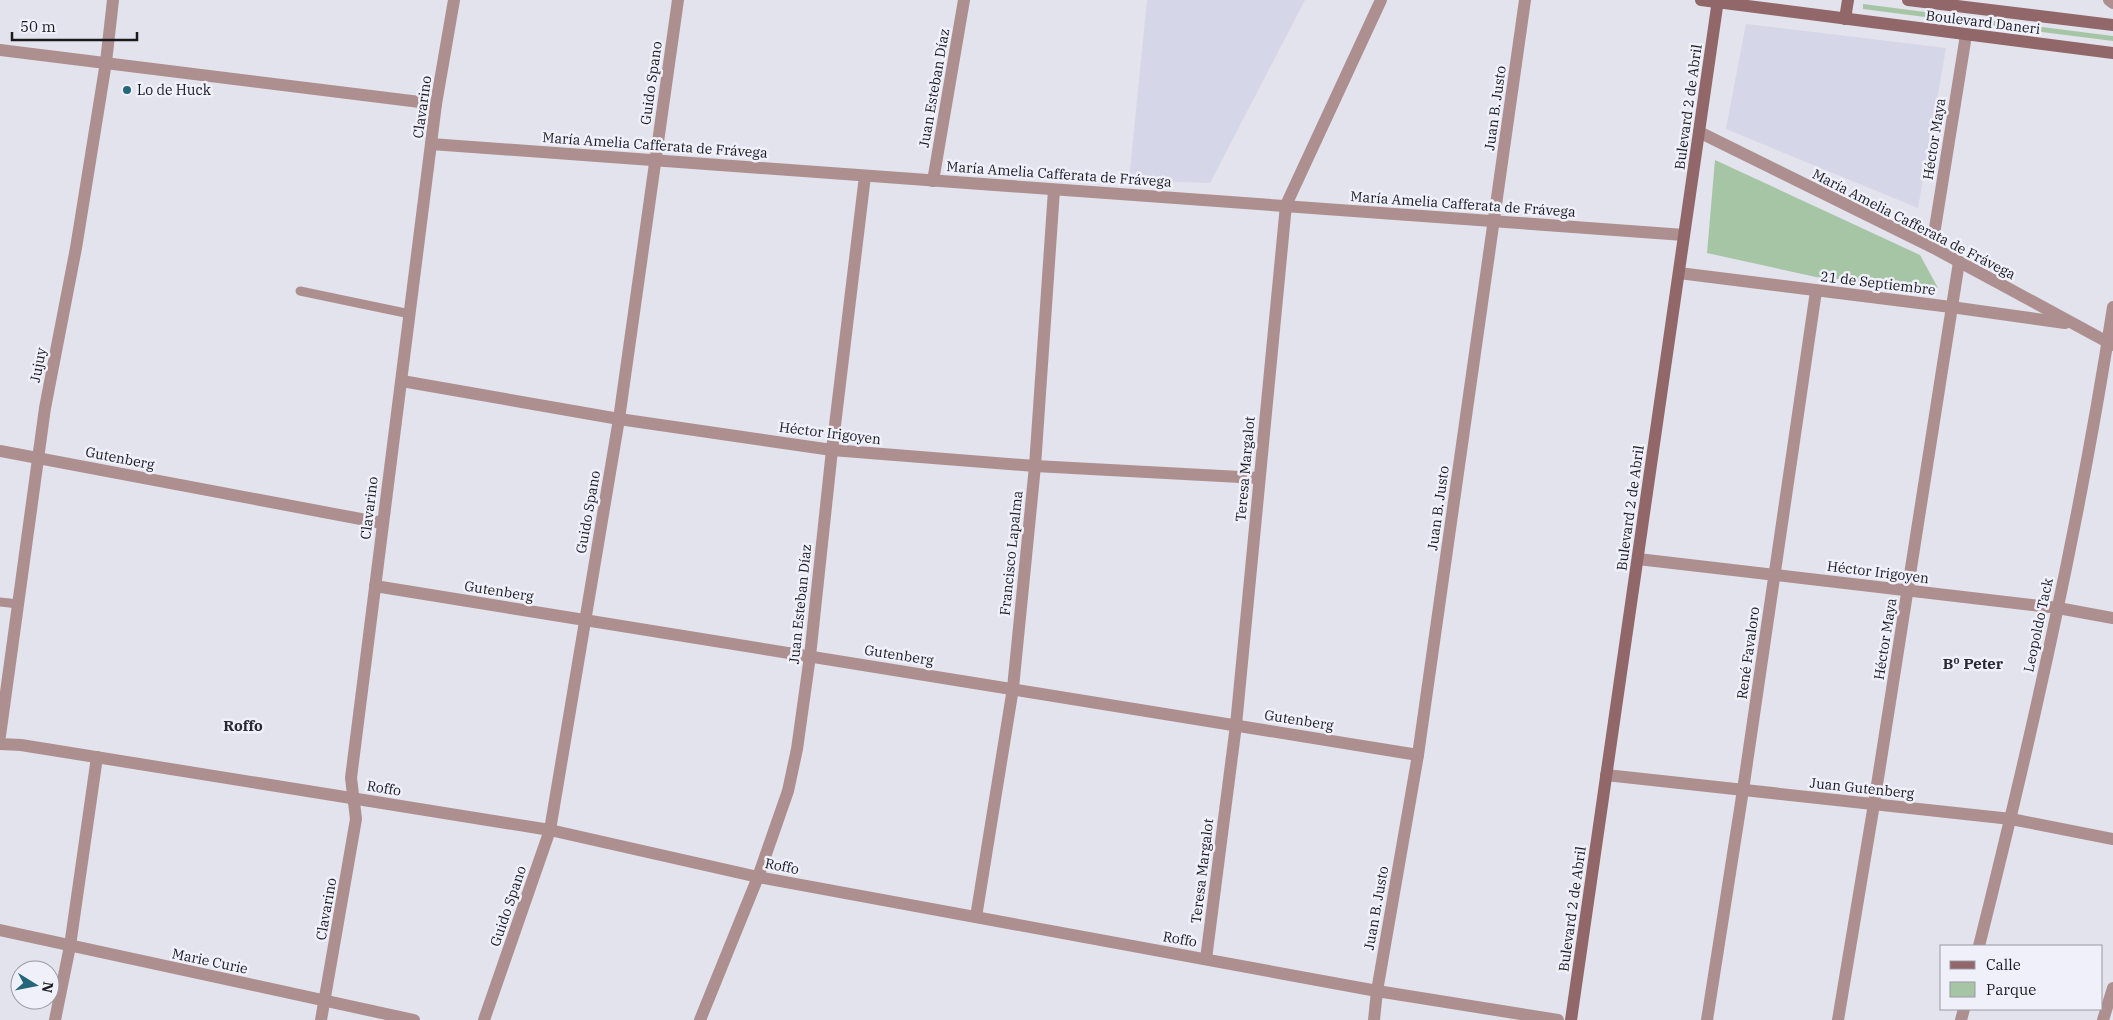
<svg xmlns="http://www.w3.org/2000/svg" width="2113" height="1020" viewBox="0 0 2113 1020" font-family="'IBM Plex Serif',serif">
<rect width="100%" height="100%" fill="#e2e3ed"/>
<g fill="#d5d6e7">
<path d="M1147 0H1305L1210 183 1129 180Z"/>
<path d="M1746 24 1946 48 1918 208 1726 129Z"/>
</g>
<g fill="#a6c5a5">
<path d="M1863 4 2113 36V41L1863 9Z"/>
<path d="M1715 160 1920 255 1938 288 1816 277 1707 253Z"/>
</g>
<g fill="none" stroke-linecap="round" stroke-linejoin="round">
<g stroke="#ad8f90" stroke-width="9">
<path d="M300 291 410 314"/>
<path d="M0 602 18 604"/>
</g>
<g stroke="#ad8f90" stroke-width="12">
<path d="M2109 0 2113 3"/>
<path d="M0 50 436 104"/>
<path d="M1699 132 1932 247 2113 345"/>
<path d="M431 144 1684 235"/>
<path d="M933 181 964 0"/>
<path d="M1932 247 1966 35"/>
<path d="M1679 273 1951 307 2065 323"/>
<path d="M402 381 619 419 832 450 1035 466 1259 478"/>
<path d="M0 451 382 523"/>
<path d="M1638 559 2058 608 2113 618"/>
<path d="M375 586 1418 755"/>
<path d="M0 736 45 408 76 248 106 62 113 0"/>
<path d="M0 744 21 745 550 830 758 877 1377 991 1558 1020"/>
<path d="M1606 775 2011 819 2113 839"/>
<path d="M976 917 1013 688 1035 466 1054 190"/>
<path d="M0 930 414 1020"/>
<path d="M1979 946C2032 735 2080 522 2113 307"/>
<path d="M1206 959 1236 725 1286 205 1381 0"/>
<path d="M55 1020 70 946 97 757"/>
<path d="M321 1020 356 819 351 778 436 104 454 0"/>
<path d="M484 1020 550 830 619 419 678 0"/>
<path d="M700 1020 758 877 788 791 797 749 810 656 832 450 865 176"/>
<path d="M1374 1020 1377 991 1418 755 1525 0"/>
<path d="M1707 1020 1743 790 1816 291"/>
<path d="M1838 1020 1874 804 1959 262"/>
<path d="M1961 1020 1964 1009"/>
<path d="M2103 1020 2113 988"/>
</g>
<g stroke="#916769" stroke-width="12">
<path d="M1701 0 2113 53"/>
<path d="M1908 0 2113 25"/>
<path d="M1845 19 1848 0"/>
<path d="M1571 1020 1718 0"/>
</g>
</g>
<circle fill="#25677a" stroke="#eff0fa" stroke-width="2" cx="127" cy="90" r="5"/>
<g text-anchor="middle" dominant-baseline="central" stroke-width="5" stroke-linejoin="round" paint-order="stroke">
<g font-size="14" fill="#1a1a1e" stroke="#eff0fa">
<text transform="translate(1983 22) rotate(7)">Boulevard Daneri</text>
<text transform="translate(651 83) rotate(-82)">Guido Spano</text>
<text transform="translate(934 88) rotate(-80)">Juan Esteban Díaz</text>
<text transform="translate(422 107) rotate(-82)">Clavarino</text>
<text transform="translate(1688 107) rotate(-82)">Bulevard 2 de Abril</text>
<text transform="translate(1495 108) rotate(-82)">Juan B. Justo</text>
<text transform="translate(1934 139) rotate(-81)">Héctor Maya</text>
<text transform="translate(655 145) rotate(4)">María Amelia Cafferata de Frávega</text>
<text transform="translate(1059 174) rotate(4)">María Amelia Cafferata de Frávega</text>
<text transform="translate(1463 204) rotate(4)">María Amelia Cafferata de Frávega</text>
<text transform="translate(1914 224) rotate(27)">María Amelia Cafferata de Frávega</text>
<text transform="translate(1878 283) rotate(7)">21 de Septiembre</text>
<text transform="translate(38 365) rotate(-79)">Jujuy</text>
<text transform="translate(830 433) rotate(7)">Héctor Irigoyen</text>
<text transform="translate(120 458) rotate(11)">Gutenberg</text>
<text transform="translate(1245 469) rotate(-85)">Teresa Margalot</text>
<text transform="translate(369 508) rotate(-83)">Clavarino</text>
<text transform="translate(1438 508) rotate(-82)">Juan B. Justo</text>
<text transform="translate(1630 508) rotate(-82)">Bulevard 2 de Abril</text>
<text transform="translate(588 512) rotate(-80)">Guido Spano</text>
<text transform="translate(1011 553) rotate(-84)">Francisco Lapalma</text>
<text transform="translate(1878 572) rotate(7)">Héctor Irigoyen</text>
<text transform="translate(499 591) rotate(9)">Gutenberg</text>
<text transform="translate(800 604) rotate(-84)">Juan Esteban Díaz</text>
<text transform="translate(2038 625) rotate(-78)">Leopoldo Tack</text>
<text transform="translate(1885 639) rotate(-81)">Héctor Maya</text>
<text transform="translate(1748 653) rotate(-82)">René Favaloro</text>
<text transform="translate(899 655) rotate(9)">Gutenberg</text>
<text transform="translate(1299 720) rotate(9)">Gutenberg</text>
<text transform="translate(384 788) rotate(9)">Roffo</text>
<text transform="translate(1862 788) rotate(6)">Juan Gutenberg</text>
<text transform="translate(782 866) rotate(11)">Roffo</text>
<text transform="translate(1202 871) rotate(-83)">Teresa Margalot</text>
<text transform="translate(508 906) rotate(-71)">Guido Spano</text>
<text transform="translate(1376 908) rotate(-80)">Juan B. Justo</text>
<text transform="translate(326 909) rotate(-80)">Clavarino</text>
<text transform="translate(1572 909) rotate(-82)">Bulevard 2 de Abril</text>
<text transform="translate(1180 939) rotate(10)">Roffo</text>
<text transform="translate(210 961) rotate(12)">Marie Curie</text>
</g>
<g font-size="14" fill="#1a1a1e" stroke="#eff0fa" text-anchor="start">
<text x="137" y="90">Lo de Huck</text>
</g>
<g font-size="15" font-weight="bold" fill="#292a31" stroke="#eff0fa">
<text x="1973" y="663">Bº Peter</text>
<text x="243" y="725">Roffo</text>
</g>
</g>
<rect x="1940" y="945" width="162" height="65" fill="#eff0fa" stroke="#9a9aa2"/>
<rect x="1950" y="961" width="25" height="8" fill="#916769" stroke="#9a9aa2"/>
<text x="1986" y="970" font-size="15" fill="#1a1a1e">Calle</text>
<rect x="1950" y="982" width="25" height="15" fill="#a6c5a5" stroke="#9a9aa2"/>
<text x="1986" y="995" font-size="15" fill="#1a1a1e">Parque</text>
<g transform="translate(35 985) rotate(100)"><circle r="24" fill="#eff0fa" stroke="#9a9aa2"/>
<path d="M0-4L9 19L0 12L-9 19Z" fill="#25677a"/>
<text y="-8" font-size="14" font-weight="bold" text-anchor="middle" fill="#1a1a1e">N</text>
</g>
<path d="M12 32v8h125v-8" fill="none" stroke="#1a1a1e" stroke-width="2.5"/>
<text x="20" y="32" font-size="15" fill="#1a1a1e" stroke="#eff0fa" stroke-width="4" paint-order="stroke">50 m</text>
</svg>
